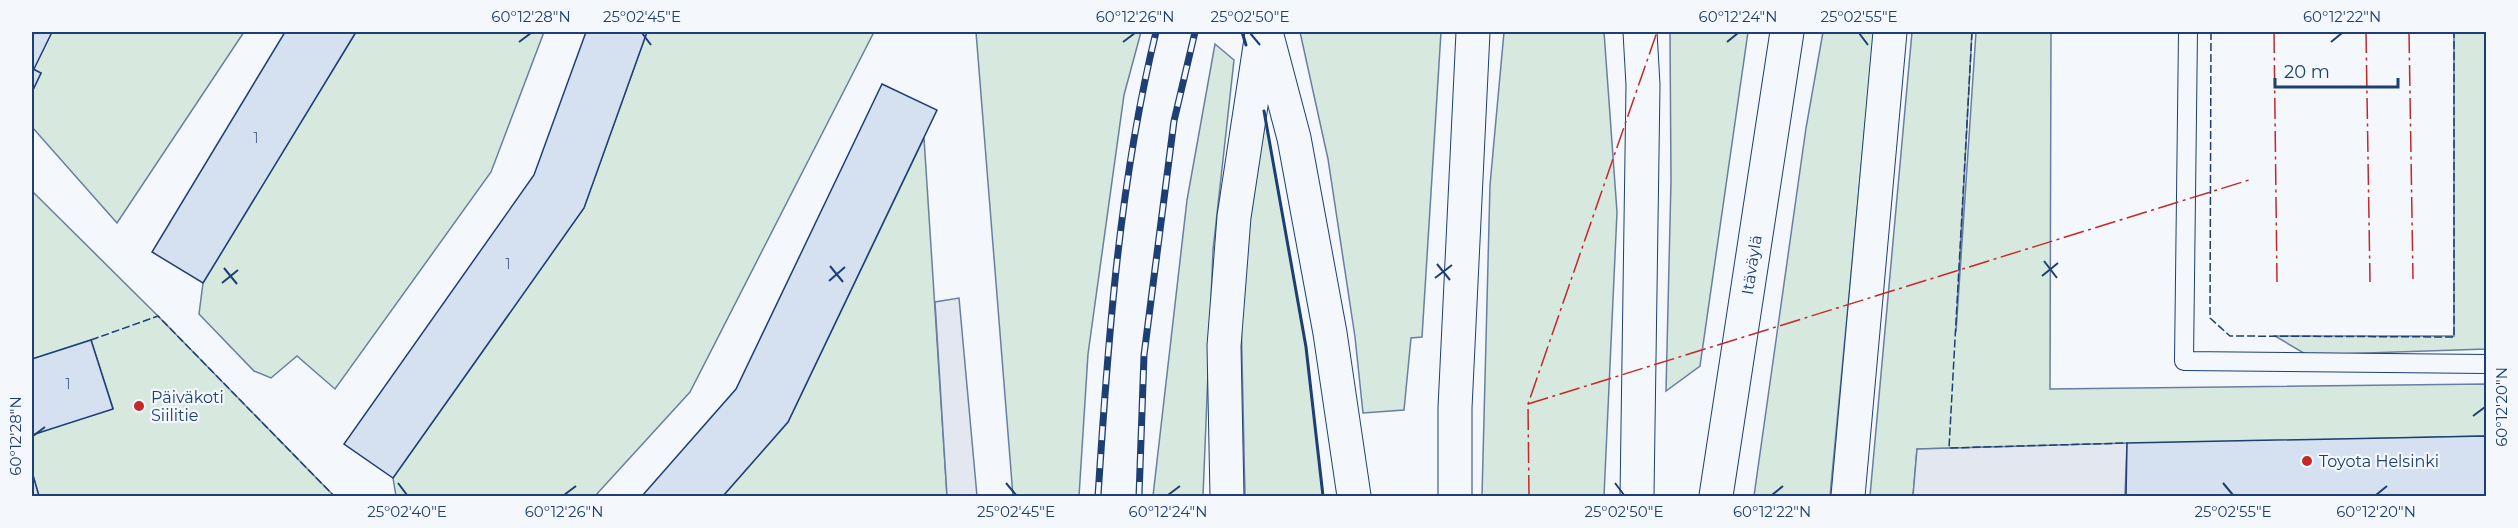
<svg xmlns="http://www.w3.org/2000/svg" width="2518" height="528" viewBox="0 0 2518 528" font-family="Montserrat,sans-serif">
<rect width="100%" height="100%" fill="#f4f7fb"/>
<g fill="#d7e8df" stroke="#687fa3" stroke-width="1.5">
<path d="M52 32H244L117 223 32 127V92L41 73 33 69Z"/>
<path d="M356 32H544L491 172 335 389 297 356 271 378 254 371 199 314 203 283Z"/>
<path d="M647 32H874L690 392 595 496H396L393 478 584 208Z"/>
<path d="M976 32H1141L1124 95 1088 354 1079 496H1013Z"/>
<path d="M1300 32H1441L1422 337 1411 338 1404 410 1363 413 1355 337 1328 159Z"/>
<path d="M1504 32H1604L1617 212 1604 496H1482L1490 185Z"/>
<path d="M1670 32H1748L1700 366 1666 391 1671 181Z"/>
<path d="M1823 32H1874L1830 496H1754L1806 128Z"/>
<path d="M1912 32H1972L1956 332 1976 32H2051L2050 389 2486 384V436L1917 449 1913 496H1870Z"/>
<path d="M2454 32H2486V349L2307 355 2275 336H2454Z"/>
<path d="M1215 44 1234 60 1213 250 1203 496H1153L1187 200Z"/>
<path d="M1265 116 1306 347 1323 496H1245L1241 311 1246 209Z"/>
<path d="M924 138 947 496H723L788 422Z"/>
<path d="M32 191 158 316 334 496H39L32 472V435L113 408 91 340 32 359Z"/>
</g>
<g fill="#e3e8f0" stroke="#687fa3" stroke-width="1.5">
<path d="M959 298 977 496H947L935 302Z"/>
<path d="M2127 443 2125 496H1913L1917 449Z"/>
</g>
<g fill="#d5e0f0" stroke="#1d3f73" stroke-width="1.5">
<path d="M32 32H52L32 73Z"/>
<path d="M285 32H356L203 283 152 252Z"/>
<path d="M586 32H647L584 208 393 478 344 444 534 175Z"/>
<path d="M33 69 41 73 32 92V73Z"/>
<path d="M882 84 937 110 788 422 723 496H642L736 389Z"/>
<path d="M91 340 113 409 32 435V359Z"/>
<path d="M2486 436V496H2126L2127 443Z"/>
<path d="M32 472 39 496H32Z"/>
</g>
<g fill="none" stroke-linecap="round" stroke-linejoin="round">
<defs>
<path id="lane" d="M2188 32 2184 361 2486 364"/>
<g id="highway">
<path d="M1266 32 1294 138 1330 333 1354 496"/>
<path d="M1227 496 1224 346 1234 217 1262 33"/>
<path d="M1455 496V408L1473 32"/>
<path d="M1637 496 1643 85 1640 32"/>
<path id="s1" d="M1716 496 1787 32"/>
<path d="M1848 496 1890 32"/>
</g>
</defs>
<use href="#lane" stroke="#1d3f73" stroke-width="20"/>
<use href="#highway" stroke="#1d3f73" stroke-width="35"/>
<use href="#lane" stroke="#f4f7fb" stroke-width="18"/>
<use href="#highway" stroke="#f4f7fb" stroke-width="33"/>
<defs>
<g id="rail">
<path d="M1098 496C1108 341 1119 183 1156 32"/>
<path d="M1139 496 1144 355 1174 121 1195 32"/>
</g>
</defs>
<use href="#rail" stroke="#1d3f73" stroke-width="7"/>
<use href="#rail" stroke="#f4f7fb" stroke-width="4.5" stroke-dasharray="14" stroke-linecap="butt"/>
<g stroke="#1d3f73" stroke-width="1.5" stroke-dasharray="8 3" stroke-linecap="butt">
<path d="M1972 32 1949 448 2127 443"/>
<path d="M2211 32 2210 318 2230 336 2454 337V32"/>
<path d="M91 340 158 316 334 496"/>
</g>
<g stroke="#1d3f73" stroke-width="3">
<path d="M1242 32 1246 45"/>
<path d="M1264 111 1306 347 1323 496"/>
</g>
<g stroke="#c62828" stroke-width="1.5" stroke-dasharray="21 4.5 3 4.5" stroke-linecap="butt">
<path d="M2274 32 2277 282"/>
<path d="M2366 32 2370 282"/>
<path d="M2409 32 2413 279"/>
<path d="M1528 404 2249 180"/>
<path d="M1529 496 1528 404 1657 32"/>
</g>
</g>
<path fill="none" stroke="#1d3f73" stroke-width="2" d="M642 33 651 45M1250 33 1260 45M1859 33 1868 45M519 42 531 33M1123 42 1135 33M1727 42 1738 33M2331 42 2342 33M2044 261 2057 278M1437 264 1450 280M830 266 843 282M224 268 237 284M2042 276 2058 263M1435 278 1452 265M829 281 845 267M222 283 238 270M2473 416 2485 407M33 436 45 427M398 483 407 495M1006 483 1016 495M1615 483 1624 495M2223 483 2233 495M564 495 576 486M1168 495 1180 486M1772 495 1783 486M2376 495 2387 486"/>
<g fill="#c62828" stroke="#f4f7fb" stroke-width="2">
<circle cx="139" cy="406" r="6"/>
<circle cx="2307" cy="461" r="6"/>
</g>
<g text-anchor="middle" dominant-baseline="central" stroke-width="4.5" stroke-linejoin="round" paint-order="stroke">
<g font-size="14" fill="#4b6792">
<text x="256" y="138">1</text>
<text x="508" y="264">1</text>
<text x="68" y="384">1</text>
</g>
<g font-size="16" fill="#1d3f73" stroke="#f4f7fb">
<text stroke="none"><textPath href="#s1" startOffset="234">Itäväylä</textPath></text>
</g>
<g font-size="16" fill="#1d3f73" stroke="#f4f7fb" text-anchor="start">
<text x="151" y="397">Päiväkoti<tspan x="151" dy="18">Siilitie</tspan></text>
<text x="2319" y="461">Toyota Helsinki</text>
</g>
</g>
<rect width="2518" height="528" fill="none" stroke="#f4f7fb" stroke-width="66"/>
<path d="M2275 78v9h123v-9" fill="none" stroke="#1d3f73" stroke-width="3"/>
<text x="2284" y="78" font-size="18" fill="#1d3f73" stroke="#f4f7fb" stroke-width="4.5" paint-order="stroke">20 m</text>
<rect x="33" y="33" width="2452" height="462" fill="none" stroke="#1d3f73" stroke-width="2"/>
<g font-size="15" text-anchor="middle" fill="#1d3f73">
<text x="531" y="22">60°12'28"N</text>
<text x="642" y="22">25°02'45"E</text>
<text x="1135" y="22">60°12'26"N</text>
<text x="1250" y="22">25°02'50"E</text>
<text x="1738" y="22">60°12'24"N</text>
<text x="1859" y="22">25°02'55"E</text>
<text x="2342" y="22">60°12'22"N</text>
<text transform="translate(2502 407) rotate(-90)" y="5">60°12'20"N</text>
<text transform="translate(16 436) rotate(-90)" y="5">60°12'28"N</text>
<text x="407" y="517">25°02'40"E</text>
<text x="564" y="517">60°12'26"N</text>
<text x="1016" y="517">25°02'45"E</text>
<text x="1168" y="517">60°12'24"N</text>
<text x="1624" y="517">25°02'50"E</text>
<text x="1772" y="517">60°12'22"N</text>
<text x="2233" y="517">25°02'55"E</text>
<text x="2376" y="517">60°12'20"N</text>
</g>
</svg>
